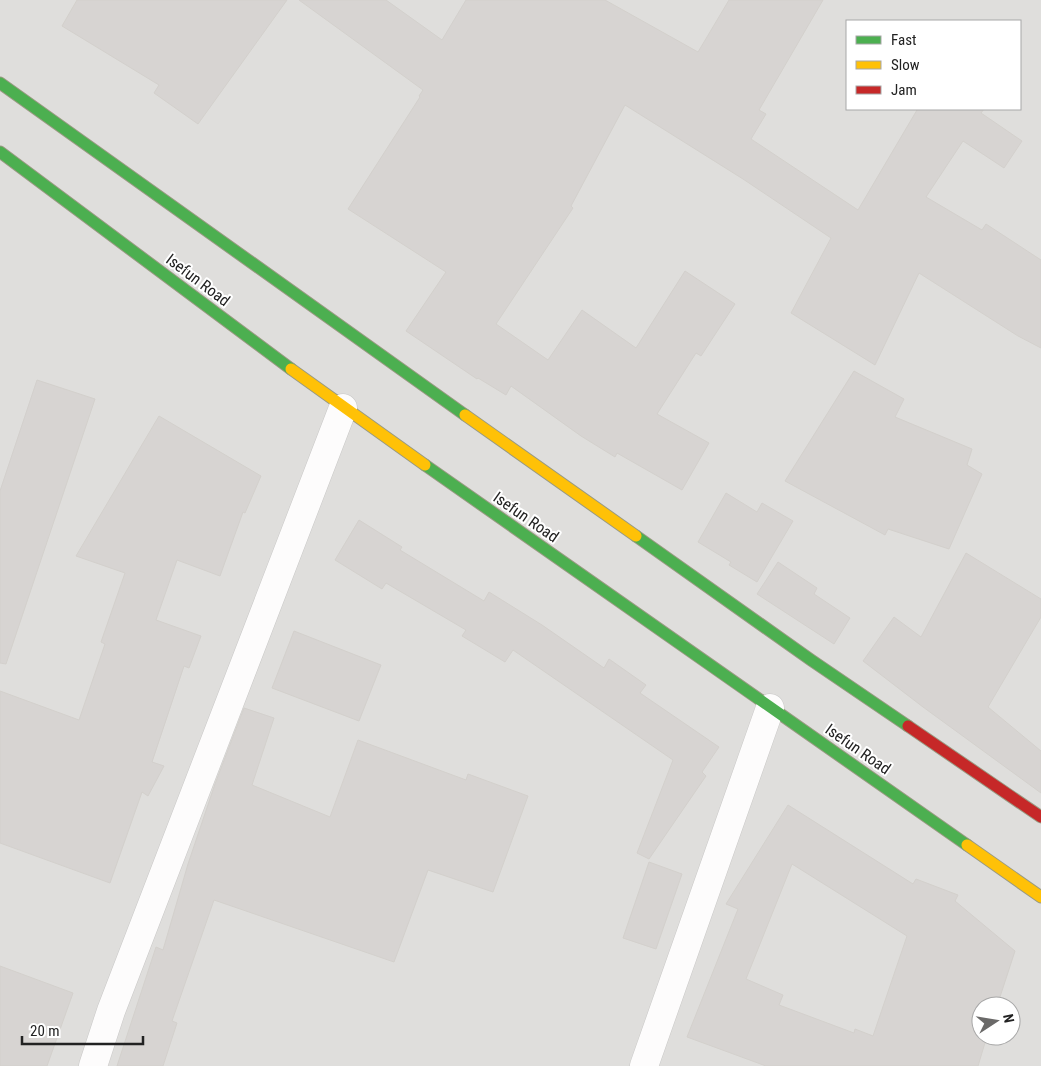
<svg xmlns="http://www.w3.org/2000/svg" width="1041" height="1066" viewBox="0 0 1041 1066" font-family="'Roboto Condensed',sans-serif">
<rect width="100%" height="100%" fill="#f0eeeb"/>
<path fill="#dfdedc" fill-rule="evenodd" d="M0 0H1041V1066H0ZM847 21H1020V109H847ZM981 1006H1011V1036H981Z"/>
<g fill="#d7d4d2" stroke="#d3d0cc" fill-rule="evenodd">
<path d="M77 0H287L198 124 154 93 159 85 62 26Z"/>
<path d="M299 0H386L442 40 466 0H605L698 52 729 0H823L759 110 766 114 751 139 858 210 917 110 915 109H984L981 113 1022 141 1004 168 963 141 926 197 982 230 986 224 1041 260V348L1018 336 919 273 875 365 791 313 831 238 743 179 625 105 571 206 573 208 496 324 548 360 582 310 636 348 685 271 735 304 701 356 696 353 657 414 709 443 682 490 617 453 615 457 581 436 511 386 506 395 478 378 477 379 406 331 446 272 348 209 420 97 419 96 423 90Z"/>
<path d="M854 371 904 399 895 417 972 449 967 465 982 474 949 549 888 529 885 535 785 481Z"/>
<path d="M37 380 95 399 6 664 0 663V491Z"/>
<path d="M159 416 261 476 245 513 243 512 220 576 177 560 156 620 201 636 189 668 184 666 152 762 164 766 148 796 142 792 110 883 0 843V691L79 720 105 644 101 642 125 573 76 556Z"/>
<path d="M726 493 757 512 762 503 793 521 757 582 729 565 731 562 698 542Z"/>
<path d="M359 520 402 547 400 550 484 601 489 592 542 625 604 668 609 659 646 685 640 693 719 747 702 772 706 776 649 859 637 853 673 760 513 650 505 662 462 636 466 630 386 583 382 589 335 560Z"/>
<path d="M966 553 1041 599V617L988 707 1041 751V793L923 707 863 661 894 617 921 637Z"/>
<path d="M778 562 817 588 814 594 850 618 834 644 757 594Z"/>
<path d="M294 631 381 665 359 721 272 688Z"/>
<path d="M244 708 274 718 252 785 330 817 358 740 466 780 468 774 528 796 493 892 428 870 394 962 214 900 172 1021 177 1023 163 1066H117L156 947 163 950 188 864 215 784Z"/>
<path d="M788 805 913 884 916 879 958 895 955 901 1015 951 997 1006H981V1036H987L978 1066H766L687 1037 738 909 726 904ZM792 864 907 936 873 1036 855 1029 854 1033 779 1005 783 995 746 979Z"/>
<path d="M649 862 682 874 656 949 623 938Z"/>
<path d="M0 966 73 993 47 1066H0Z"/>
</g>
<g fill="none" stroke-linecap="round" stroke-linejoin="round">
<defs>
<g id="street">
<path d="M93 1066 111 1011 343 408"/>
<path d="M644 1066 770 708"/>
</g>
<g id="fast">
<path d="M0 83 465 415"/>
<path d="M0 152 291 369"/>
<path d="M425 465 967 845"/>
<path d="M636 536 811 660 908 726"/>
</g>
<g id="slow">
<path d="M291 369 425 465"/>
<path d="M465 415 636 536"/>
<path d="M967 845 1041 897"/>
</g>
<path id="jam" d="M908 726 1041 817"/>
</defs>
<use href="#street" stroke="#c9c8c7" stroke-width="29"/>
<use href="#fast" stroke="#999a82" stroke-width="13"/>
<use href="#slow" stroke="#999a82" stroke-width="13"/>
<use href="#jam" stroke="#999a82" stroke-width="13"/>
<use href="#street" stroke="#fdfcfc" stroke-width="28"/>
<use href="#fast" stroke="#4caf50" stroke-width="11"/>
<use href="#slow" stroke="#ffc107" stroke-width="11"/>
<use href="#jam" stroke="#c62828" stroke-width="11"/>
</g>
<g text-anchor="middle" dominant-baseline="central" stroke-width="4" stroke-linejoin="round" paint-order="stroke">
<g font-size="16" fill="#222" stroke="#fff">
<text transform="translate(198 280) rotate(37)">Isefun Road</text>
<text transform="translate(526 517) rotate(35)">Isefun Road</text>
<text transform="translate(858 749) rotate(35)">Isefun Road</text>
</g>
</g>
<rect x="846" y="20" width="175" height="90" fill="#ffffff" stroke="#a7a7a7"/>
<rect x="856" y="36" width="25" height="8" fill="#4caf50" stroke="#a7a7a7"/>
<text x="891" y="45" font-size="15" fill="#222222">Fast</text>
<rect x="856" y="61" width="25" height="8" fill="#ffc107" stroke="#a7a7a7"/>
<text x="891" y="70" font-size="15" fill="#222222">Slow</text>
<rect x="856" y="86" width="25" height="8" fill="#c62828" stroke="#a7a7a7"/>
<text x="891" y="95" font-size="15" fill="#222222">Jam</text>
<g transform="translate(996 1021) rotate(78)"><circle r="24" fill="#ffffff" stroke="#a7a7a7"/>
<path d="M0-4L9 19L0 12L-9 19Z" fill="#6a6968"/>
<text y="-8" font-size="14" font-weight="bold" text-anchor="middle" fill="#222222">N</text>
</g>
<path d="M22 1036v8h121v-8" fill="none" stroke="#222222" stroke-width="2.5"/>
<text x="30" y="1036" font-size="15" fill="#222222" stroke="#ffffff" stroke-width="4" paint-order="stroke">20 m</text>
</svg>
